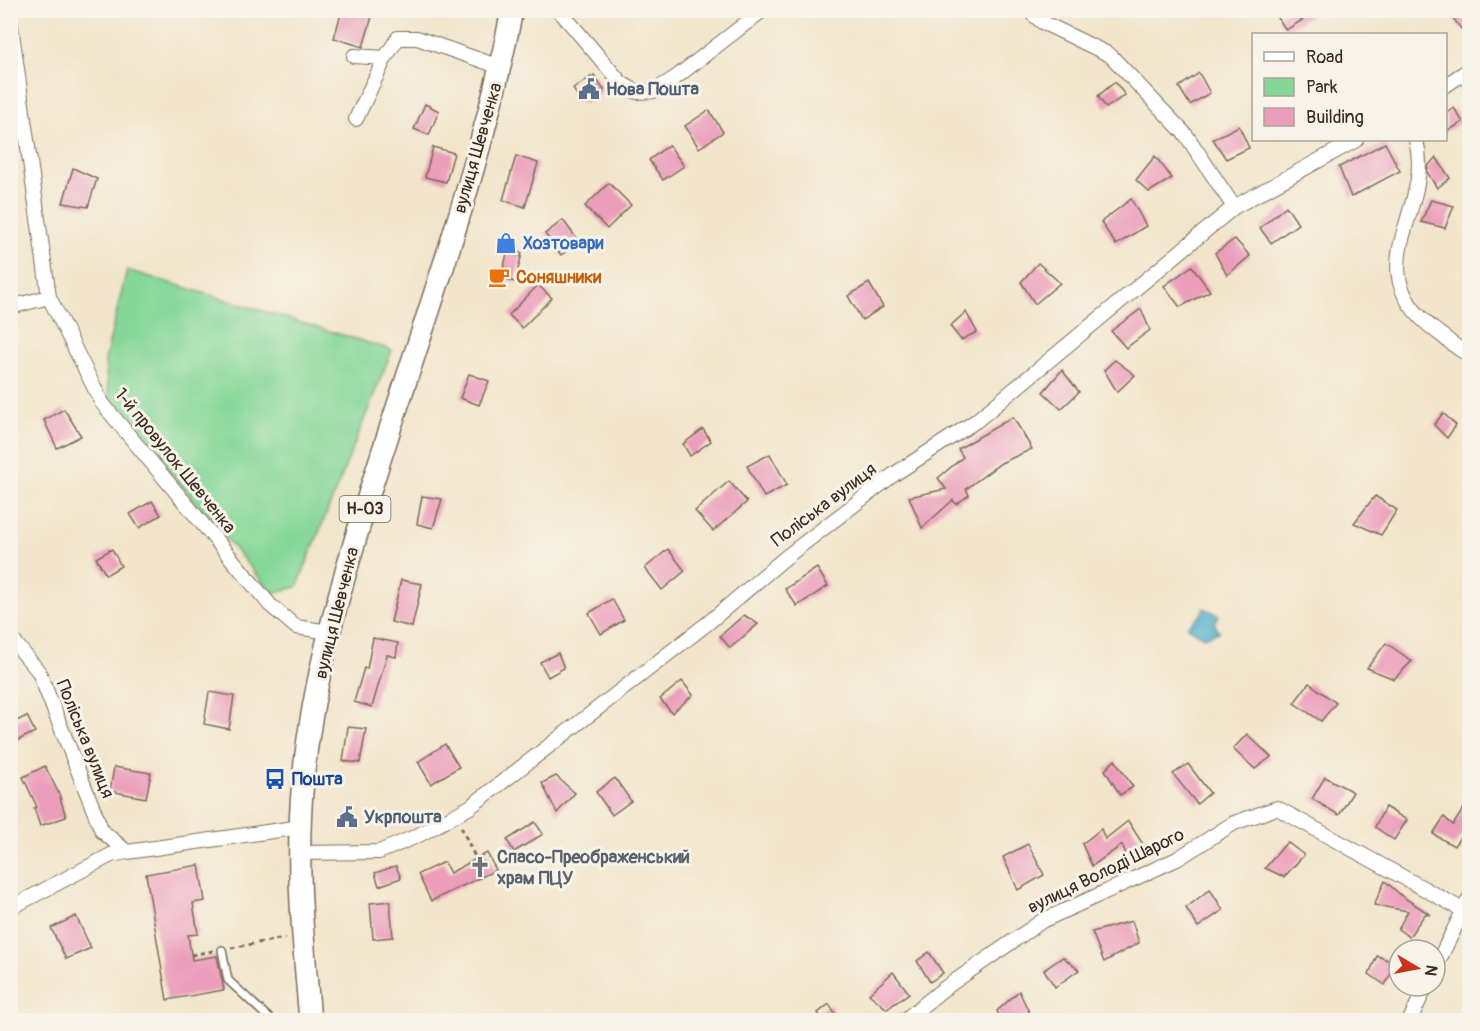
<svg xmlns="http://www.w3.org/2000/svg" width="1480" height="1031" viewBox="0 0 1480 1031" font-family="Pangolin,sans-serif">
<rect width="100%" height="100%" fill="#f7f3e8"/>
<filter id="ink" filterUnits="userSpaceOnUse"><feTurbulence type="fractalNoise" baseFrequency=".0167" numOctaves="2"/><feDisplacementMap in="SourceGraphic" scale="12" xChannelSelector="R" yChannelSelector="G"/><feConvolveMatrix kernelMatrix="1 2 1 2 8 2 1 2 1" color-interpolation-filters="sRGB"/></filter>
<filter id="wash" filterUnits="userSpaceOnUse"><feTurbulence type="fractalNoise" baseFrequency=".008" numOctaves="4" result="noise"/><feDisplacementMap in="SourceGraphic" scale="24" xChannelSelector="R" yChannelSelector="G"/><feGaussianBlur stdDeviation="1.35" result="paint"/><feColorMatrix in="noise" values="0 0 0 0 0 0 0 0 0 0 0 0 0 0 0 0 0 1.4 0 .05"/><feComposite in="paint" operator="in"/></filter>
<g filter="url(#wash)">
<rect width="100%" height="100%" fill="#f2e5cb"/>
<path fill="#85d798" stroke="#60805b" stroke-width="1.5" d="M127 270 392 350 297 587 272 593 109 400 105 360Z"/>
<path fill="#49acc9" stroke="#426b74" stroke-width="1.5" d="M1204 608 1219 615 1215 624 1219 632 1203 637 1187 626 1200 616Z"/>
<g id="blocks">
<g fill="#eb9dba">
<path d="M342 10H374L363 47 334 38Z"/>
<path d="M1288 10H1319L1286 30 1278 18Z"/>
<path d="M1458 10H1470V24L1461 29 1451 15Z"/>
<path d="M1199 73 1210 93 1190 105 1179 87Z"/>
<path d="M594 75 604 90 583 104 573 89Z"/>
<path d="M1115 82 1125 95 1106 108 1098 96Z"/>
<path d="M425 104 439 111 429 135 414 129Z"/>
<path d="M1454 108 1463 122 1446 132V113Z"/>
<path d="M709 110 723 132 699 148 685 126Z"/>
<path d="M1239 126 1249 148 1226 159 1213 139Z"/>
<path d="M1385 143 1400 171 1351 197 1339 167Z"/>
<path d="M669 145 684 166 663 180 649 160Z"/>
<path d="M433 147 454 153 446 182 425 177Z"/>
<path d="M516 156 538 163 525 207 503 200Z"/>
<path d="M1155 156 1172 178 1149 192 1136 180Z"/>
<path d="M1436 157 1450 178 1437 188 1427 172 1428 166Z"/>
<path d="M73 168 97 179 88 207 63 203Z"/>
<path d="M609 183 631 205 607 229 585 206Z"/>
<path d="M1131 199 1146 226 1116 245 1101 222Z"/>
<path d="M1431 200 1454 206 1445 228 1421 222Z"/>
<path d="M1286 206 1298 224 1271 243 1260 228Z"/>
<path d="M563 220 579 242 561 255 545 234Z"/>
<path d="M1235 239 1250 256 1227 275 1215 253Z"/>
<path d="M508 250 522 253 515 282 501 278Z"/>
<path d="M1038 263 1060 283 1035 304 1021 282Z"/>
<path d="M1192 266 1210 291 1180 307 1164 286Z"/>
<path d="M869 283 883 307 862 320 848 296Z"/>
<path d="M538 285 552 298 522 328 509 315Z"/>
<path d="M1141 309 1150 330 1126 348 1111 331Z"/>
<path d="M966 312 977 332 961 340 950 326Z"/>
<path d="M1115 360 1135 375 1117 392 1104 370Z"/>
<path d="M1062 370 1079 392 1061 409 1043 392Z"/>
<path d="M469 374 489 381 479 405 460 398Z"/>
<path d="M64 409 81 436 57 448 44 420Z"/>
<path d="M1443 413 1456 425 1447 438 1434 425Z"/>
<path d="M1013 417 1032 449 1001 463 966 489 969 495 956 504 953 500 922 528 909 497 946 489 938 478 963 457 958 449Z"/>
<path d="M703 429 711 441 690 456 683 444Z"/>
<path d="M770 454 787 485 764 497 747 466Z"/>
<path d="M729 481 747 502 713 531 695 511Z"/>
<path d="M422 496 442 499 433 528 417 524Z"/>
<path d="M1375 496 1397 510 1381 535 1354 523Z"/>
<path d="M152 501 161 515 139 528 130 514Z"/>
<path d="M112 549 121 566 106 575 96 558Z"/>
<path d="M668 549 685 571 662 590 645 568Z"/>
<path d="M817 568 828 586 797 606 785 589Z"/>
<path d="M401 580 422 584 412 627 391 622Z"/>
<path d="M612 599 624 620 601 634 589 613Z"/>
<path d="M744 615 758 624 730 648 720 636Z"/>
<path d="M373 638 398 643 396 657 387 655 372 707 354 702 364 668 367 669Z"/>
<path d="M1386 643 1412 661 1394 679 1367 668Z"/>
<path d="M558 653 564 668 548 677 540 662Z"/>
<path d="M682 681 693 695 672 713 660 699Z"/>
<path d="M1309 683 1336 703 1321 721 1294 703Z"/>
<path d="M209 692 234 696 229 729 204 724Z"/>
<path d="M27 716 35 732 10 744V724Z"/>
<path d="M348 727 366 729 360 763 343 761Z"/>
<path d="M1247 734 1271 757 1255 769 1233 749Z"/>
<path d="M445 744 459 767 431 784 418 762Z"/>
<path d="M1115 760 1133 787 1120 795 1105 770Z"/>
<path d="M1188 764 1210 793 1197 804 1173 774Z"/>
<path d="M45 766 59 794 66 817 40 826 34 808 37 807 23 777Z"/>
<path d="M114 767 151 773 146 798 110 791Z"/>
<path d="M556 776 575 793 557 813 542 783Z"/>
<path d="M1325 777 1353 792 1339 815 1312 799Z"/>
<path d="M615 778 631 801 612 815 596 792Z"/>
<path d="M1470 799V823L1454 846 1433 834 1444 817 1453 825Z"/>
<path d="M1385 807 1407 820 1394 840 1375 827Z"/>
<path d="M1128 821 1148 852 1130 862 1122 845 1092 866 1082 844 1101 829 1105 839Z"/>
<path d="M535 822 543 834 514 852 507 840Z"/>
<path d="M1287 842 1304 855 1284 877 1265 868Z"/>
<path d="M1028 844 1044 875 1018 890 1003 857Z"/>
<path d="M487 853 496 870 431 901 418 874 444 862 450 873Z"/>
<path d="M199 865 205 901 193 903 198 934 188 935 192 960 217 956 224 990 167 1000 146 874Z"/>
<path d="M396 866 401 878 379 886 375 873Z"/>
<path d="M1385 881 1403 897 1431 915 1425 914 1409 937 1398 929 1408 911 1374 905Z"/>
<path d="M1210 889 1223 910 1198 927 1186 908Z"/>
<path d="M390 901 393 937 373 939 370 903Z"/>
<path d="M76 916 91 948 66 959 51 928Z"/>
<path d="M1132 921 1139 943 1104 962 1092 932Z"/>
<path d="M929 952 943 973 930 982 917 961Z"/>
<path d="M1377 956 1396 963 1385 985 1369 974Z"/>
<path d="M1063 957 1079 970 1055 987 1044 970Z"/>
<path d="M893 972 909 993 887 1009 869 994Z"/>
<path d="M1019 991 1031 1016 1025 1020H1001L997 1011Z"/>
<path d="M829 1004 839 1020H823L818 1013Z"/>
</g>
</g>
</g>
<g filter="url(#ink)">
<use href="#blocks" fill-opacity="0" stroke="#7b6b5b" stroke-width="1.5"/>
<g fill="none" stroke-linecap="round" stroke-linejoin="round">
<defs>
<path id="lane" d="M222 950 228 980 271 1020"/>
<g id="street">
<path d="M559 10 621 83 637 92 654 91 675 78 763 10"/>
<path d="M1028 10 1042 22 1110 55 1186 135 1234 207"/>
<path d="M10 19 49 297 102 403 270 605 296 627 330 632"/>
<path d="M354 56 385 58"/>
<path d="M1446 85 1470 69"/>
<path d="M356 119 385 58 398 38H417L500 67"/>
<path d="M1416 140C1435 212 1353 268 1436 331 1447 339 1457 349 1470 355"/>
<path d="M10 307 49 297"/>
<path d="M10 637 39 672 102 831 127 852 301 827"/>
<path d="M299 853 379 852 417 836 470 807 708 623 786 557 893 475 976 421 1234 207 1356 140"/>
<path d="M10 908 111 855 127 852"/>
<path d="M1435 968 1470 897"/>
<path d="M905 1020 942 990 1042 921 1177 859 1234 823 1277 808 1463 910"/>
<path d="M1410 1020 1426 986"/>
</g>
<path id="primary" d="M310 1020C303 940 295 861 303 781 312 682 341 585 370 491 420 332 480 175 512 10"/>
</defs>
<use href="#lane" stroke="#7b6b5b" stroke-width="10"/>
<use href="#street" stroke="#7b6b5b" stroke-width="16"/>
<use href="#primary" stroke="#7b6b5b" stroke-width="24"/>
<g stroke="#7b6b5b" stroke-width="3" stroke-dasharray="4.5 4.5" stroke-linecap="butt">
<path d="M461 827 476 859"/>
<path d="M231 948 285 938"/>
<path d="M191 955 213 951"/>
</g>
<use href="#lane" stroke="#fff" stroke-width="7"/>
<use href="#street" stroke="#fff" stroke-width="14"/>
<use href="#primary" stroke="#fff" stroke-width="21"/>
</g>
</g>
<defs>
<symbol id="civic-bare" viewBox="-9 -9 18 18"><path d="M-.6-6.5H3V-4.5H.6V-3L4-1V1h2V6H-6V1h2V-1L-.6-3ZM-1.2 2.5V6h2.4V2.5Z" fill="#5c6f8a" stroke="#f7f3e8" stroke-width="2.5" paint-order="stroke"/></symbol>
<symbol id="shop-bare" viewBox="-9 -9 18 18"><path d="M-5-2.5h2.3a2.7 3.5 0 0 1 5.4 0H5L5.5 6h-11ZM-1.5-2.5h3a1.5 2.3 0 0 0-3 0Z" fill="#3f7fe0" stroke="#f7f3e8" stroke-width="2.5" paint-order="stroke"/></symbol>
<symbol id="cafe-bare" viewBox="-9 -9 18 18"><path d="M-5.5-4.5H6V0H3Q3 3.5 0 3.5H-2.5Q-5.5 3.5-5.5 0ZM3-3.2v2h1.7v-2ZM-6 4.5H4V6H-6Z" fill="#e8710a" stroke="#f7f3e8" stroke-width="2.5" paint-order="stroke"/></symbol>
<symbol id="bus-bare" viewBox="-9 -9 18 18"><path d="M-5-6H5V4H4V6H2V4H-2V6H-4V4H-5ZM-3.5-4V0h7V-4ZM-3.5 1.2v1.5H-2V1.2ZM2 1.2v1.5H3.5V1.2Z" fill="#1a4fb4" stroke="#f7f3e8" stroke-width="2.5" paint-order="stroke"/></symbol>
<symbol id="church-bare" viewBox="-9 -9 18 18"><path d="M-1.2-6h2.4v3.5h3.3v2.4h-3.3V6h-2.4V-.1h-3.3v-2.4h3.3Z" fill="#6b7280" stroke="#f7f3e8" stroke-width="2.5" paint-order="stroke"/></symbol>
</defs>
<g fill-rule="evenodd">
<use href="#civic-bare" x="574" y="74" width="30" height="30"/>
<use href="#shop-bare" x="491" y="228" width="30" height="30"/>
<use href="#cafe-bare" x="484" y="262" width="30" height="30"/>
<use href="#bus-bare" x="260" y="764" width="30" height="30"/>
<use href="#civic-bare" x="332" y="802" width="30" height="30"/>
<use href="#church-bare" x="465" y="852" width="30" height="30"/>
</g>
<g text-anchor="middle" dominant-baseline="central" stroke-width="6" stroke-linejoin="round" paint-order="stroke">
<rect fill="#f7f3e8" stroke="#73665b" stroke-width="1.5" x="339.5" y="496" width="51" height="26" rx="4.5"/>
<g font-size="16" font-weight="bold" fill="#3b2a1e">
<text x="365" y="509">Н-03</text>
</g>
<g font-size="18" font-weight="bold" fill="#4e5e75" stroke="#f7f3e8" text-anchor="start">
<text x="606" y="89">Нова Пошта</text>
<text x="364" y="817">Укрпошта</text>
</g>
<g font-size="18" fill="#3b2a1e" stroke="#f7f3e8">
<text transform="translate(478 148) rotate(-74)">вулиця Шевченка</text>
<text transform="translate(175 461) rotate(51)">1-й провулок Шевченка</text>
<text transform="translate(824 505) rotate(-37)">Поліська вулиця</text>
<text transform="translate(337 613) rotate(-76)">вулиця Шевченка</text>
<text transform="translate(85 739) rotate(68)">Поліська вулиця</text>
<text transform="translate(1106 871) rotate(-26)">вулиця Володі Шарого</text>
</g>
<g font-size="18" font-weight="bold" fill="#366cbe" stroke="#f7f3e8" text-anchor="start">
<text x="523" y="243">Хозтовари</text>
</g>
<g font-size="18" font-weight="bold" fill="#c56008" stroke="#f7f3e8" text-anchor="start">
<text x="516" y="277">Соняшники</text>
</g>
<g font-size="18" font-weight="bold" fill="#164399" stroke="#f7f3e8" text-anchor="start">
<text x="292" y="779">Пошта</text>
</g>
<g font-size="18" font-weight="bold" fill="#5b616d" stroke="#f7f3e8" text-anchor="start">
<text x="497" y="857">Спасо-Преображенський<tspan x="497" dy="21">храм ПЦУ</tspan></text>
</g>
</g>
<rect width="1480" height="1031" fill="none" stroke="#f7f3e8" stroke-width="36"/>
<rect x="1252" y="33" width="195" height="108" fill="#f7f3e8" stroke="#aca397" stroke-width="1.5"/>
<rect x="1264" y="52" width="30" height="9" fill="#ffffff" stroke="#aca397" stroke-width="1.5"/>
<text x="1306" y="63" font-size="18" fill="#3b2a1e">Road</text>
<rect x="1264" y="78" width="30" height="18" fill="#85d798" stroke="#aca397" stroke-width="1.5"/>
<text x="1306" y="93" font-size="18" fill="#3b2a1e">Park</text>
<rect x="1264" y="108" width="30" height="18" fill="#eb9dba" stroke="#aca397" stroke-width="1.5"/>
<text x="1306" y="123" font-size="18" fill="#3b2a1e">Building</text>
<g transform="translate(1417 968) rotate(100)"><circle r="28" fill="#f7f3e8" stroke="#aca397" stroke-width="1.5"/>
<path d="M0-4.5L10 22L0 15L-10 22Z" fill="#c8321e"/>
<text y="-9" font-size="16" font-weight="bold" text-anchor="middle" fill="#3b2a1e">N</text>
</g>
</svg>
